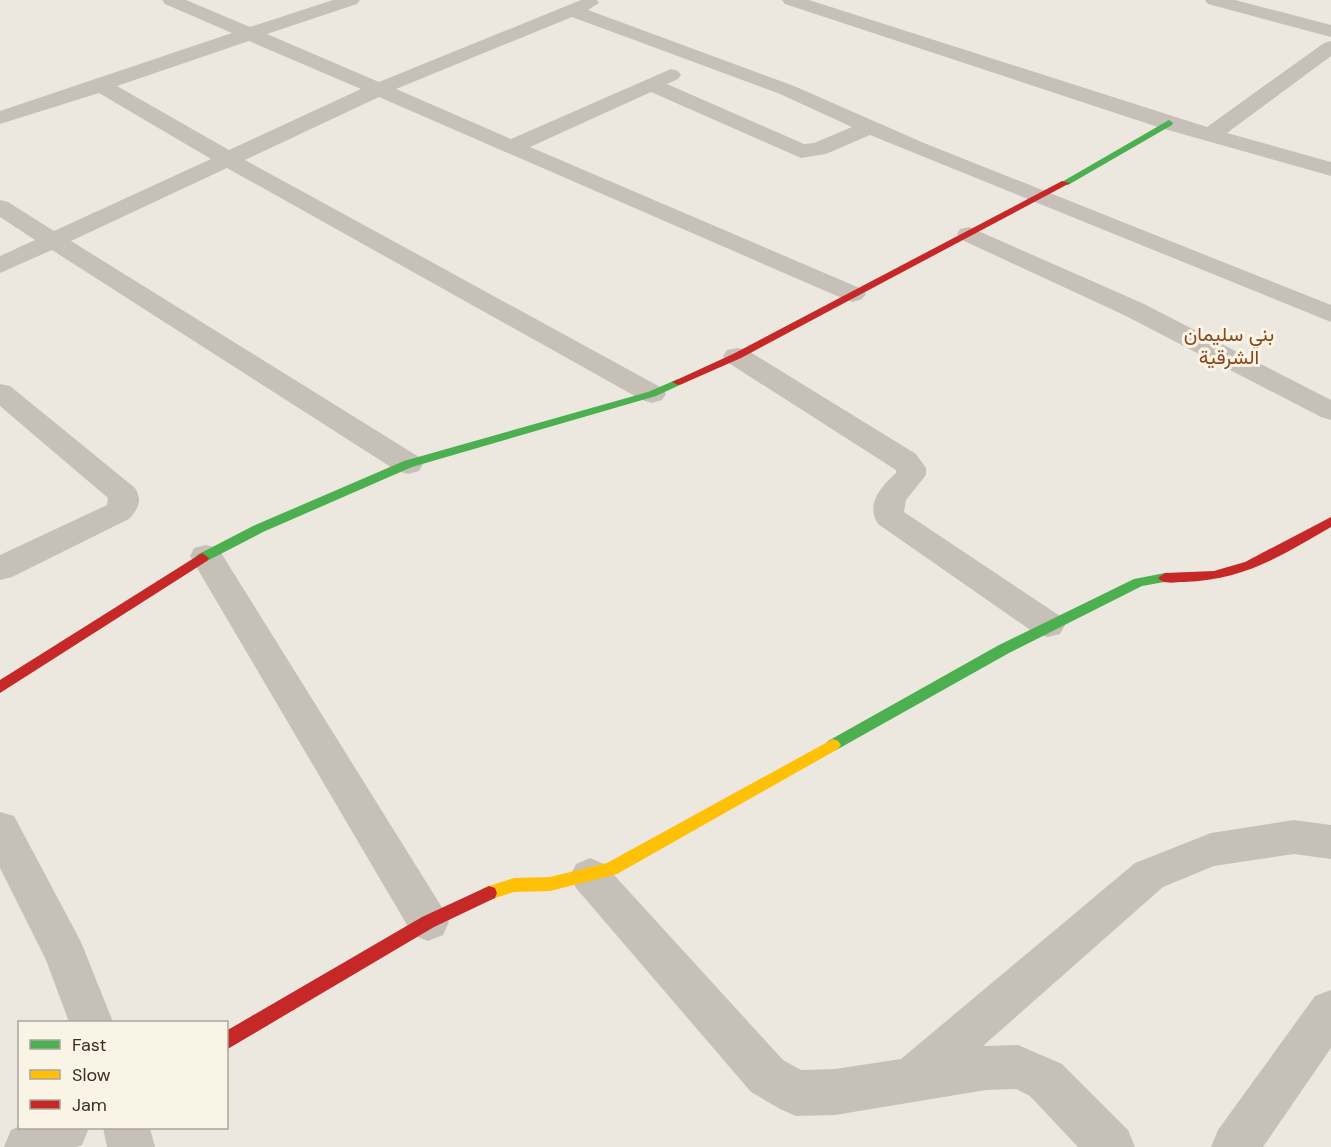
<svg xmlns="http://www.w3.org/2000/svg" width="1331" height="1147" viewBox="0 0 1331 1147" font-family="'DM Sans',Vazirmatn,sans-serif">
<rect width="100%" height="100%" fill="#ece8e0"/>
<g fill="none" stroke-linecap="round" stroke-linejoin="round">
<g fill="#c6c0b8" fill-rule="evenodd">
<path d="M162 0H186L250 27 333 0H360L357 4 267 34 379 82 581 0H597L599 3 588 10 794 86 924 143 1331 305V322L870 135 826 154 801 158 651 92 530 147 862 289 866 294 862 299 853 302 844 299 379 97 245 160 662 388 666 394 662 400 652 403 642 400 227 168 71 241 419 457 423 464 419 471 408 474 397 471 52 250 0 273V256L35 240 0 217V200L8 202 54 231 211 159 99 93 0 124V111L232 33 165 4ZM572 17 780 94 852 127 814 143 804 144 667 84 678 79 681 75 678 71 671 69 511 139 396 89ZM249 41 361 89 229 150 117 86Z"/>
<path d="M782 0H809L1207 127 1324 43 1331 41V56L1227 133 1331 162V176L1161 128 785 4Z"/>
<path d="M1205 0H1235L1331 25V37L1208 4Z"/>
<path d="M969 227 1142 303 1331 400V420L1321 417 1124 315 960 239 957 234 960 229Z"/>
<path d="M737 348 747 350 916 454 926 468V475L906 500 904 512 1060 616 1065 625 1060 634 1048 637 1036 634 878 524C865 504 881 487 896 473V470L727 362 723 356 727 350Z"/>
<path d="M0 384 10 386 135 488C143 501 138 509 129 519L12 577 0 580V555L107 505 108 498 0 406Z"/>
<path d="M206 545 218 548 443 909 449 922 443 935 428 941 413 935 190 556 194 548Z"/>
<path d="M0 812 14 816 81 942 113 1022H69L46 960 0 868Z"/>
<path d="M1294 820 1331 825V859L1294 854 1214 866 1163 887 983 1046 1018 1045 1062 1064 1128 1130 1135 1147H1078L1030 1096 1016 1089 986 1090 835 1115 796 1116 780 1109 751 1092 576 888 570 876 576 864 590 858 604 864 783 1060 801 1070 835 1069 901 1059 1135 863 1211 833Z"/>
<path d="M1331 990V1048L1263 1147H1211L1218 1130 1315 996Z"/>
<path d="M20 1126V1128H89L82 1145 77 1147H4L11 1130Z"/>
<path d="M103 1128H150L155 1147H107Z"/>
</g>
<g fill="#4caf50" fill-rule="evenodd">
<path d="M1169 120 1173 123 1172 125 1068 185 1060 183Z"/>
<path d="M678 379 684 382 682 384 656 396 412 467 263 532 207 561H197L195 558 197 555 253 526 404 461 648 392Z"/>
<path d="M1165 573 1172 578 1170 581 1142 586 1009 653 838 749 833 751 828 749 825 745 828 741 999 645 1134 579Z"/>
</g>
<path fill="#ffc107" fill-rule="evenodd" d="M833 739 838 741 841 745 838 749 617 874 550 891 514 892 489 900 483 898 481 893 483 888 514 878 550 877 607 863Z"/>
<g fill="#c62828" fill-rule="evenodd">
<path d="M1062 181 1070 183 741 358 682 384 678 385 672 382 733 354Z"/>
<path d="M1331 517V527C1281 556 1244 580 1184 582 1175 582 1164 585 1158 578L1165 573 1214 571 1245 562Z"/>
<path d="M202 553 209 558 207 561 0 693V680Z"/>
<path d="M489 886 495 888 497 893 495 898 434 927 226 1050V1031L422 917Z"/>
</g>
</g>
<g text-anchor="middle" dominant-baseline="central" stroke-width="6" stroke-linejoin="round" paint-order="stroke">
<g font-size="20" fill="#88461d" stroke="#faf4e6">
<text x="1229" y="334">بني سليمان<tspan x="1229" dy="23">الشرقية</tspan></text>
</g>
</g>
<rect x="18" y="1021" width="210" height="108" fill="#faf4e6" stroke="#aca59a" stroke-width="1.5"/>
<rect x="30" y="1040" width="30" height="9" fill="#4caf50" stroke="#aca59a" stroke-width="1.5"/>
<text x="72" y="1051" font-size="18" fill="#362e27">Fast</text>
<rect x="30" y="1070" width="30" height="9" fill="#ffc107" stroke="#aca59a" stroke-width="1.5"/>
<text x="72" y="1081" font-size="18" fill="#362e27">Slow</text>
<rect x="30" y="1100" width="30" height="9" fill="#c62828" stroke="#aca59a" stroke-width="1.5"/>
<text x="72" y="1111" font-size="18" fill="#362e27">Jam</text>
</svg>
